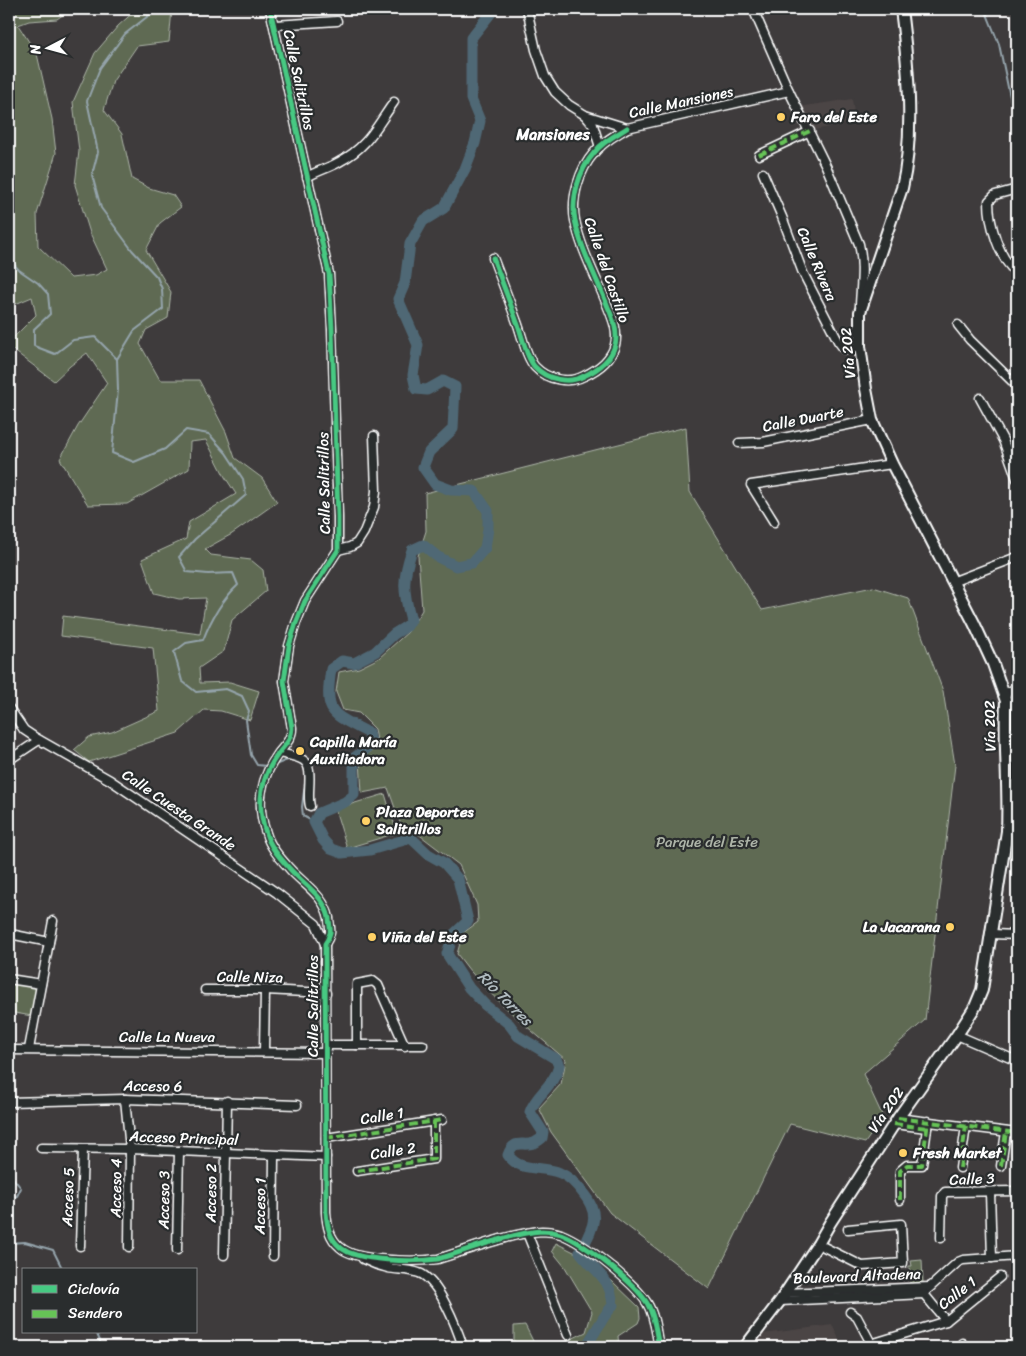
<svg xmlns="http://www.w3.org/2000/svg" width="1026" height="1356" viewBox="0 0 1026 1356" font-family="Sriracha,sans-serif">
<rect width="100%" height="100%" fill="#3e3b3c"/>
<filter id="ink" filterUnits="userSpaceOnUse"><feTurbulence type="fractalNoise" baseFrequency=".02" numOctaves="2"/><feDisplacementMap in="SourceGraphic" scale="10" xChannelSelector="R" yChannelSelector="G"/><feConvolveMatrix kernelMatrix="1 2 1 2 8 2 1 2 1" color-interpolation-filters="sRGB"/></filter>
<g filter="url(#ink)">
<g fill="#4c4545">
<path d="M852 99 855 122 809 131 798 107Z"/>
<path d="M832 1325 843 1347H753L763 1334Z"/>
</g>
<g fill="#5e6b53" stroke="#aeb5a9">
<path d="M9 9H71L57 19 29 21 18 25 37 54 52 119 56 153 37 214 38 246 71 278 96 275 107 269 90 233 75 185 79 151 73 102 95 53 118 26 137 9H172L169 42 137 46 113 81 104 110 122 134 132 179 149 188 173 195 181 207 160 223 146 250 171 292 168 318 146 330 140 344 160 380H199L226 432 235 458 262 478 277 502 232 534 205 549 211 555 251 560 263 570 266 591 232 620 224 651 199 668 200 683 230 682 259 691 250 720 221 711 204 710 178 733 89 762 74 750 89 737 112 732 159 711 153 648 61 636 63 616 200 634 206 598 179 599 154 593 142 559 186 539 189 522 236 494 225 477 206 440 190 442 189 469 127 504 88 505 60 459 78 426 107 383 87 353 70 366 54 381 9 347V342L36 315 32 297 13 305 9 304Z"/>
<path d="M686 427 690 492 762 610 873 587 908 598 943 691 955 765 925 1020 863 1074 883 1117 865 1143 790 1124 709 1289 610 1213 551 1132 539 1108 561 1084 566 1060C528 1027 486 995 457 954L463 933 478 922 477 905 459 865 417 833 403 831 388 788 362 793 360 760 378 746 375 729 359 713 343 710 336 692 339 672 359 668 379 658 409 631 422 610 418 556 426 531 425 493Z"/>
<path d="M385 794 397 833 347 848 335 809Z"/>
<path d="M9 981 37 987 32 1016 9 1012Z"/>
<path d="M556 1243 578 1254 613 1282 639 1307 640 1318 638 1323 618 1336 619 1347H538L565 1342 586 1332 592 1312 565 1267 552 1251Z"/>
<path d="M922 1260 923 1282 910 1283 909 1266H912L911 1261Z"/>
<path d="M525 1325 536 1347H514V1326Z"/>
</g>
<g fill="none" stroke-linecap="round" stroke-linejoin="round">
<g stroke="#95a4ac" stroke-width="2">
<path d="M153 9 152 13 125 34 100 68 87 101 98 152 92 175 101 208 132 250 157 277 162 289 163 309 134 331 117 359 118 390 112 453 134 462 165 449 186 430 209 434 226 453 243 479 246 495 195 539 179 557 187 572 208 574 233 573 238 585C221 601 211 619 203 640L186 643 174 652 182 681 196 692 226 689 242 696 249 711 246 720 251 755 257 765 267 766"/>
<path d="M985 9 999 44 1014 116 1017 121"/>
<path d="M9 14 16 9"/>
<path d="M9 259 19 270 38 283 48 294 50 314 34 329V346L55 354 73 340 95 337 117 359"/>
<path d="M274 765C286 762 292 753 305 768"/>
<path d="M306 775 302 807 303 816 314 822"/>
<path d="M9 1173 21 1188 17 1196 9 1198"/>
<path d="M9 1243 25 1242 53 1250 63 1270"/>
<path d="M96 1332 100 1341V1347"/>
</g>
<path stroke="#4f6774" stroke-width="11" d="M494 9 471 38V99L480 121 475 143 465 169 444 208 423 221 410 244 405 283 398 299 418 345 413 375 416 389 427 390 443 381 455 387 453 429 429 452 423 467 435 484 451 490 474 491 488 511V529L485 548 472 563 456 566 438 557 423 545 412 550C402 579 403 591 411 620L407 626 394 634 375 652 354 663 342 661 331 669C324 715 331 713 369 733L371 742 366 749 354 758V795L345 802 319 813 314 822 323 840 331 849 342 853 370 850 411 838 428 854 444 863 458 879 468 921 453 935 447 954 469 988 485 1005 509 1024 518 1036 556 1059 559 1066C554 1086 535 1095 530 1112L543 1132 542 1138C539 1140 537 1142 534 1143 522 1147 514 1138 508 1155 520 1173 542 1165 560 1173 570 1177 577 1185 583 1193 602 1216 592 1229 580 1252 596 1273 610 1276 613 1305L604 1317 586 1347"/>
<defs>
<g id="minor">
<path d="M270 9 329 274 332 329 338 517V550L305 601 296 623 289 646 284 681 292 728C292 739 284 746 278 754 260 779 256 804 266 833 270 847 280 858 289 868 304 885 324 895 329 918 329 923 331 929 330 933 329 937 327 941 325 944L326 1212C327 1225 329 1238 340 1247 356 1262 416 1262 438 1259 468 1250 511 1233 542 1231 548 1231 555 1232 561 1234 584 1243 634 1282 647 1303 655 1316 656 1333 659 1347"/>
<path d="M527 9 536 50 545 76 555 92 569 105 585 115 627 128 789 91"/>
<path d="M753 9 789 91 826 166 859 244C864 265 861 284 860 305"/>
<path d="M275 25 337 21"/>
<path d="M585 115 593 125 600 147"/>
<path d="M759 155 810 131"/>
<path d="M763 173 782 217 803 273 838 341 844 349 860 346"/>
<path d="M307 177C317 171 329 168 339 162 368 147 376 127 394 102"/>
<path d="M1017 189 995 195 989 201C989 224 999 259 1017 273"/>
<path d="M493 258C501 279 509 300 517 322 522 335 526 357 535 367 547 380 569 384 584 376 597 370 611 360 615 345 619 330 611 315 606 302 596 277 580 247 575 220 571 198 579 170 594 153 602 142 616 135 627 128"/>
<path d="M958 325 970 340 1017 386"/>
<path d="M980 398 1003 440 1017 479"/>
<path d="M739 443 763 442 872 420"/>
<path d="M774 522 751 485 892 464"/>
<path d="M338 550 350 547 357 543 364 532 374 507 376 491 374 436"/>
<path d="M952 582 1017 557"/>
<path d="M1004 694 1017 688"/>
<path d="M9 708 24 730 36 738 110 780 277 893 316 924 325 944"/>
<path d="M279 753C286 755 296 756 303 760 315 767 306 793 310 806"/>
<path d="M9 760 39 740"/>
<path d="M10 934 49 942"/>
<path d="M992 934 1017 935"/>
<path d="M9 979 41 984"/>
<path d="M205 990H265L326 993"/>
<path d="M957 1035 1017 1061"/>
<path d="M326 1045H423"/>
<path d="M357 1045V984L373 981 378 985 405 1046"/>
<path d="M29 1049 53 921"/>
<path d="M9 1050 326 1053"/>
<path d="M264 1051 265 990"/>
<path d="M125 1099 130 1149 129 1247"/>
<path d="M9 1102 125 1099 297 1105"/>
<path d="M898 1118 1017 1133"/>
<path d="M894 1124 927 1128"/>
<path d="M326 1138 442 1120"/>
<path d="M41 1148 130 1149 326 1157"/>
<path d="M1001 1166 1006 1132"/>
<path d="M960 1168 966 1126"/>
<path d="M357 1171 434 1159V1121"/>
<path d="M990 1192 992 1258"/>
<path d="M900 1200V1171L907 1165H922L928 1121"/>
<path d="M527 1233 568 1335"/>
<path d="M941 1238 942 1196 945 1192 1017 1191"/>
<path d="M818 1244 862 1266 903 1263 901 1224 848 1229"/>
<path d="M80 1246 83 1149"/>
<path d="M177 1250 179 1151"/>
<path d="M224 1255 227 1101"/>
<path d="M273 1256 274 1156"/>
<path d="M363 1259C371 1263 379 1266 388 1268 398 1270 409 1269 419 1273 439 1280 457 1328 463 1347"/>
<path d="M927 1290 958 1262 963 1260 1017 1256"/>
<path d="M785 1293 930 1287"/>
<path d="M924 1294 946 1321"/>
<path d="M780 1301 924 1294"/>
<path d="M850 1312 857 1317 873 1347"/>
<path d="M962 1343 963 1347"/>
<path d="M871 1344 946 1321 1000 1277"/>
<path d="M1014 1347 1017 1337"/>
</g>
<path id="major" d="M745 1347 780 1301 818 1244 830 1223 898 1118 957 1035 975 1007 982 990 1007 831C1009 788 1004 745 1006 701L993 664 974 623 892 464 872 420 866 389 860 346V312L902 188C915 134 908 64 901 9"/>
</defs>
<use href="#minor" stroke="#fff" stroke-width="11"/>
<use href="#major" stroke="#fff" stroke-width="14"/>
<use href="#minor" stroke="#2a2d2e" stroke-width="8"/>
<use href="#major" stroke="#2a2d2e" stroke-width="10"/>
<g stroke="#66c356" stroke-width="4" stroke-dasharray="8 4" stroke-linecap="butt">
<path d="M759 155 810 131"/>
<path d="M898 1118 1017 1133"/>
<path d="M894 1124 927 1128"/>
<path d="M326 1138 442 1120"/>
<path d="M1001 1166 1006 1132"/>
<path d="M960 1168 966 1126"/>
<path d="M357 1171 434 1159V1121"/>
<path d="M900 1200V1171L907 1165H922L928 1121"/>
</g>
<defs>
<g id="cycleway">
<path d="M270 9 329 274 332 329 338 517V550L305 601 296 623 289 646 284 681 292 728C292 739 284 746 278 754 260 779 256 804 266 833 270 847 280 858 289 868 304 885 324 895 329 918 329 923 331 929 330 933 329 937 327 941 325 944L326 1212C327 1225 329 1238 340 1247 356 1262 416 1262 438 1259 468 1250 511 1233 542 1231 548 1231 555 1232 561 1234 584 1243 634 1282 647 1303 655 1316 656 1333 659 1347"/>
<path d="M493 258C501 279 509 300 517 322 522 335 526 357 535 367 547 380 569 384 584 376 597 370 611 360 615 345 619 330 611 315 606 302 596 277 580 247 575 220 571 198 579 170 594 153 602 142 616 135 627 128"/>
</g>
</defs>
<use href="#cycleway" stroke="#2a2d2e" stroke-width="8"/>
<use href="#cycleway" stroke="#46c982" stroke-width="5"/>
</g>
</g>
<g fill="#ffd166" stroke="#2a2d2e" stroke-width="2">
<circle cx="781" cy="117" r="5"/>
<circle cx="300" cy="751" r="5"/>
<circle cx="366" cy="821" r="5"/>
<circle cx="950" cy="927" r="5"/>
<circle cx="372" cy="937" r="5"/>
<circle cx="903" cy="1153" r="5"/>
</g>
<g text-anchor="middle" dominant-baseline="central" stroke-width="4.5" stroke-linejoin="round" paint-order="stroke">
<g font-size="15" fill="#fff" stroke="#2a2d2e">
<text transform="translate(299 80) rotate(78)">Calle Salitrillos</text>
<text transform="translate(681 102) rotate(-12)">Calle Mansiones</text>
<text transform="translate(817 264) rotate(67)">Calle Rivera</text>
<text transform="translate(607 270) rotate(71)">Calle del Castillo</text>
<text transform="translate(848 353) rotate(-95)">Vía 202</text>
<text transform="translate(803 419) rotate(-11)">Calle Duarte</text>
<text transform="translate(324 483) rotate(-91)">Calle Salitrillos</text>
<text transform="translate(990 726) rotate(-91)">Vía 202</text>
<text transform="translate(179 810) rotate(34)">Calle Cuesta Grande</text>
<text transform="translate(250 977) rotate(1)">Calle Niza</text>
<text transform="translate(313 1006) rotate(-90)">Calle Salitrillos</text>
<text x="167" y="1037">Calle La Nueva</text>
<text transform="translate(153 1086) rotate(1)">Acceso 6</text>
<text transform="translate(886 1110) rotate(-56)">Vía 202</text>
<text transform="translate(382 1116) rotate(-9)">Calle 1</text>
<text transform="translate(184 1138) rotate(2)">Acceso Principal</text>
<text transform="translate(393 1151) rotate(-9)">Calle 2</text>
<text transform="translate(972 1179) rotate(-2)">Calle 3</text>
<text transform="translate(116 1188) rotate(-89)">Acceso 4</text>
<text transform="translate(211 1193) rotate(-89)">Acceso 2</text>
<text transform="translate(68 1197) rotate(-88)">Acceso 5</text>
<text transform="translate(164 1200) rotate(-89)">Acceso 3</text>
<text transform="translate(260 1206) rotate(-89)">Acceso 1</text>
<text transform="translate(857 1276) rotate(-2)">Boulevard Altadena</text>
<text transform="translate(957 1293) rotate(-38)">Calle 1</text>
</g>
<g font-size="15" font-weight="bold" fill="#fff" stroke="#2a2d2e" text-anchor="start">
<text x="791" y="117">Faro del Este</text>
<text x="310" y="742">Capilla María<tspan x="310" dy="17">Auxiliadora</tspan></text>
<text x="376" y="812">Plaza Deportes<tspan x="376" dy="17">Salitrillos</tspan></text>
<text x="940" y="927" text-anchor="end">La Jacarana</text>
<text x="382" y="937">Viña del Este</text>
<text x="913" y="1153">Fresh Market</text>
</g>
<g font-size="15" fill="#aeb5a9" stroke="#2a2d2e">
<text x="707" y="842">Parque del Este</text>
</g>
<g font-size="16" font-weight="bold" fill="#fff" stroke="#2a2d2e">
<text x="553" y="134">Mansiones</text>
</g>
<g font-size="16" font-style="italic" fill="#b0bbc0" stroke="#2a2d2e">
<text transform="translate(505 998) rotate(45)">Río Torres</text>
</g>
</g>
<rect width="1026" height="1356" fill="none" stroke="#2a2d2e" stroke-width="30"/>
<rect x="15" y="15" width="996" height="1326" fill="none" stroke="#fff" stroke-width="2" filter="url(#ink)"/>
<rect x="22" y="1268" width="175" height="65" fill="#2a2d2e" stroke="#7f8182"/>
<rect x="32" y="1285" width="25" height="8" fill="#46c982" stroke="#7f8182"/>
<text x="68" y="1294" font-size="15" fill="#ffffff">Ciclovía</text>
<rect x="32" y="1310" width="25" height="8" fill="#66c356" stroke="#7f8182"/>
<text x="68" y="1318" font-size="15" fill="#ffffff">Sendero</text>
<g transform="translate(48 48) rotate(264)" stroke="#2a2d2e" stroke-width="4" paint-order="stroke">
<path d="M0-4L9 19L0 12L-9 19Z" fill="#ffffff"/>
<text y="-8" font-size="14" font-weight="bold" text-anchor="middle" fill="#ffffff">N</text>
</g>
</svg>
